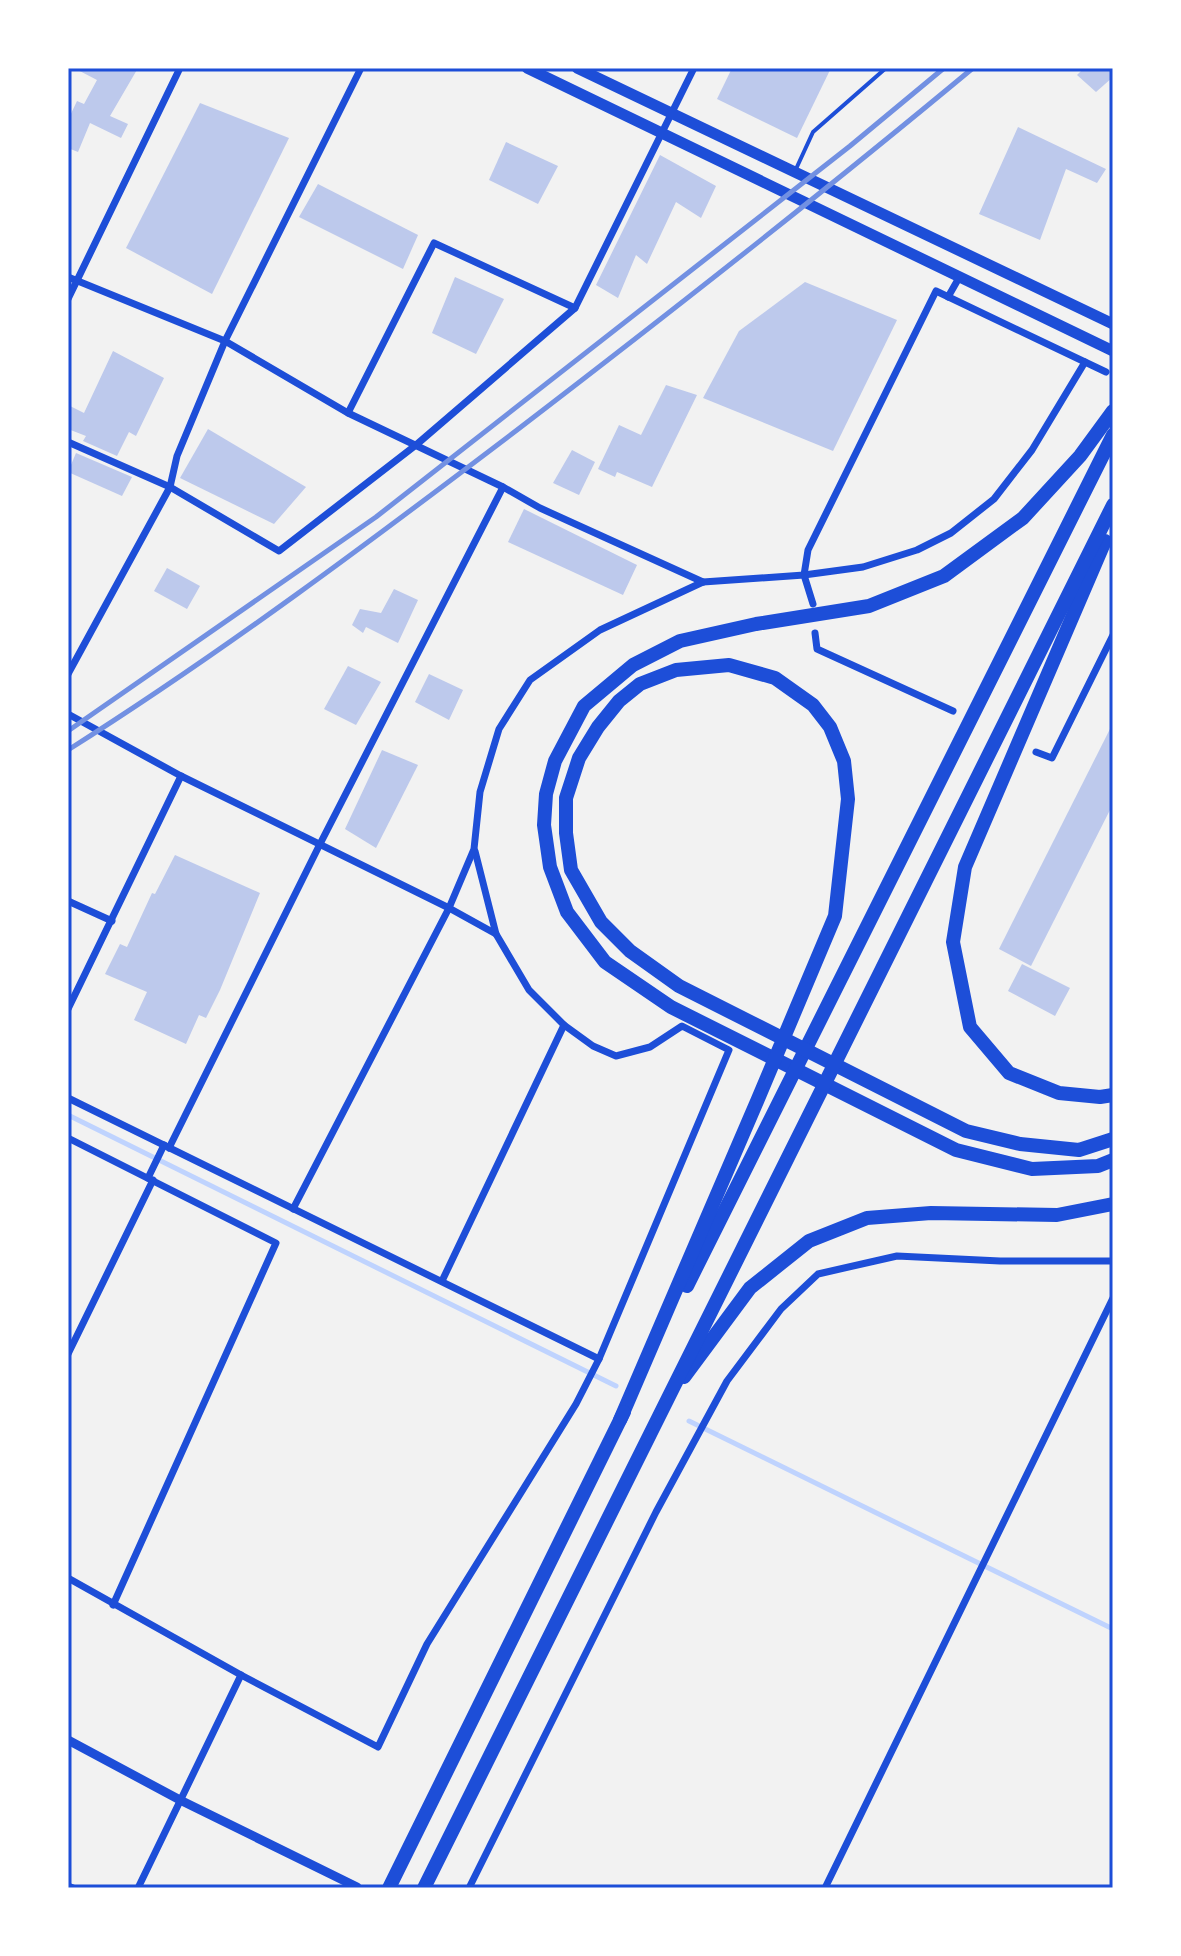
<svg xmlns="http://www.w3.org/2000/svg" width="1181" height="1956" viewBox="0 0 1181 1956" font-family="'DM Sans',sans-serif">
<rect width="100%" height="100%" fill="#f2f2f2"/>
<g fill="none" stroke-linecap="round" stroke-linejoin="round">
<g stroke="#bfd3fe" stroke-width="5">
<path d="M68 1115 616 1386"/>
<path d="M689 1421 1113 1629"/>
</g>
</g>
<g fill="#bdc9ec">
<path d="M74 68H138L110 116 128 124 121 138 90 123 78 152 68 148V120L77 101 84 104 97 80Z"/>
<path d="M732 68H831L797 138 717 99Z"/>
<path d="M1084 68H1113V77L1096 92 1077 75Z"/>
<path d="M200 103 289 138 212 294 126 248Z"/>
<path d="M1018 127 1106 169 1097 183 1066 169 1040 240 979 214Z"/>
<path d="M506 142 558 166 538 204 489 180Z"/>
<path d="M660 155 716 186 701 218 676 202 647 264 636 255 618 298 596 285Z"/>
<path d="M318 184 418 235 403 269 299 217Z"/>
<path d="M455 277 504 299 476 354 432 333Z"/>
<path d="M805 282 897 320 833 451 703 398 739 331Z"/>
<path d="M113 351 164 378 136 436 129 432 117 456 83 441 86 436 68 429V405L84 413Z"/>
<path d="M666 385 697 395 652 487 617 472 615 477 598 469 619 425 641 435Z"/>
<path d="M208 429 306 487 274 524 180 478Z"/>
<path d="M572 450 595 462 579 495 553 483Z"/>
<path d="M76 453 132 477 122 496 68 472Z"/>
<path d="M524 509 637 565 623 595 508 542Z"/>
<path d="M167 568 200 586 187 609 154 591Z"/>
<path d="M394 589 418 600 398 643 366 627 363 633 352 625 360 609 381 613Z"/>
<path d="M348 666 381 682 356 725 324 709Z"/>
<path d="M429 674 463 690 449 720 415 702Z"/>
<path d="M1113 723V804L1031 966 999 949Z"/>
<path d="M382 750 418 765 376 848 345 829Z"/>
<path d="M175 855 260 893 220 990 206 1018 199 1015 186 1044 134 1020 147 992 105 974 120 944 127 947 152 893 155 894Z"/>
<path d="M1022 964 1070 988 1055 1016 1008 991Z"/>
</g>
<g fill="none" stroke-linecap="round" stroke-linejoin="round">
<path stroke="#1d4ed8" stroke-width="4" d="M796 169 813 132 886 68"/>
<g stroke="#1d4ed8" stroke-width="7">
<path d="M68 277 225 341 348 413 503 487 540 508 703 582"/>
<path d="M948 297 960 276"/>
<path d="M68 299 180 68"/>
<path d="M348 413 434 243 575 308"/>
<path d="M68 442 170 487 279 551 416 445 575 308 694 68"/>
<path d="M813 604 804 575 808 550 936 291 1106 372"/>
<path d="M815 633 817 649 953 711"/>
<path d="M68 674 170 487 177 456 225 341 361 68"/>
<path d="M68 714 181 776 449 908 496 934 529 990 564 1025 593 1046 616 1056 650 1047 682 1026 729 1050 599 1359 576 1404 427 1644 378 1747 241 1675 68 1578"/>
<path d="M1036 752 1052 758 1113 635"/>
<path d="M475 851 496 934"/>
<path d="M68 901 112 921"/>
<path d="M68 1009 181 776"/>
<path d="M68 1098 599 1359"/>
<path d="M68 1138 276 1243 113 1605"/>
<path d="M169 1148 319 846 503 487"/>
<path d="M148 1178 164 1145"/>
<path d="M293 1209 449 908 474 849 480 792 499 729 530 680 600 630 703 582 804 575 863 567 917 550 951 533 994 499 1032 450 1085 362"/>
<path d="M442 1281 564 1025"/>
<path d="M68 1354 153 1180"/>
<path d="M68 1886 73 1888"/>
<path d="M138 1888 241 1675"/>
<path d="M469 1888 656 1512 727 1381 781 1309 818 1274 897 1256 1000 1261H1113"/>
<path d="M825 1888 1113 1298"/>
</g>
<path stroke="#1d4ed8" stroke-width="9" d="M68 1740 180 1800 357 1887"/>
<g stroke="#1d4ed8" stroke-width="11">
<path d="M527 68 1113 351"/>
<path d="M577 68 1113 324"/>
</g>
<g stroke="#1d4ed8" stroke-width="14">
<path d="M1113 411 1080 456 1023 518 944 576 869 606 756 624 680 641 633 665 584 706 555 761 546 794 544 825 550 867 567 912 605 962 671 1007 956 1150 1032 1169 1098 1166 1113 1160"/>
<path d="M1105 541 965 867 953 942 970 1027 1009 1073 1059 1093 1100 1097 1113 1095"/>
<path d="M687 1286 1113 435"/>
<path d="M684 1377 750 1288 809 1241 867 1218 931 1213 1057 1215 1113 1204"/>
<path d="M620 1420 758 1099 835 916 848 799 844 761 830 727 813 705 775 678 729 665 676 670 640 684 619 701 598 727 579 758 566 798V833L571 870 601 922 630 951 679 986 966 1131 1020 1144 1079 1150 1113 1139"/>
<path d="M389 1888 624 1412"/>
<path d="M424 1888 1113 505"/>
</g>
<g stroke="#7290e2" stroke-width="5">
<path d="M68 731 376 517 850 146 944 68"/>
<path d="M68 750C223 652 371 541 517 430 671 312 824 192 973 68"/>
</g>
</g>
<rect width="1181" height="1956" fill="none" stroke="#ffffff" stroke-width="140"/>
<rect x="70" y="70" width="1041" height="1816" fill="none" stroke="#1d4ed8" stroke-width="3"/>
</svg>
